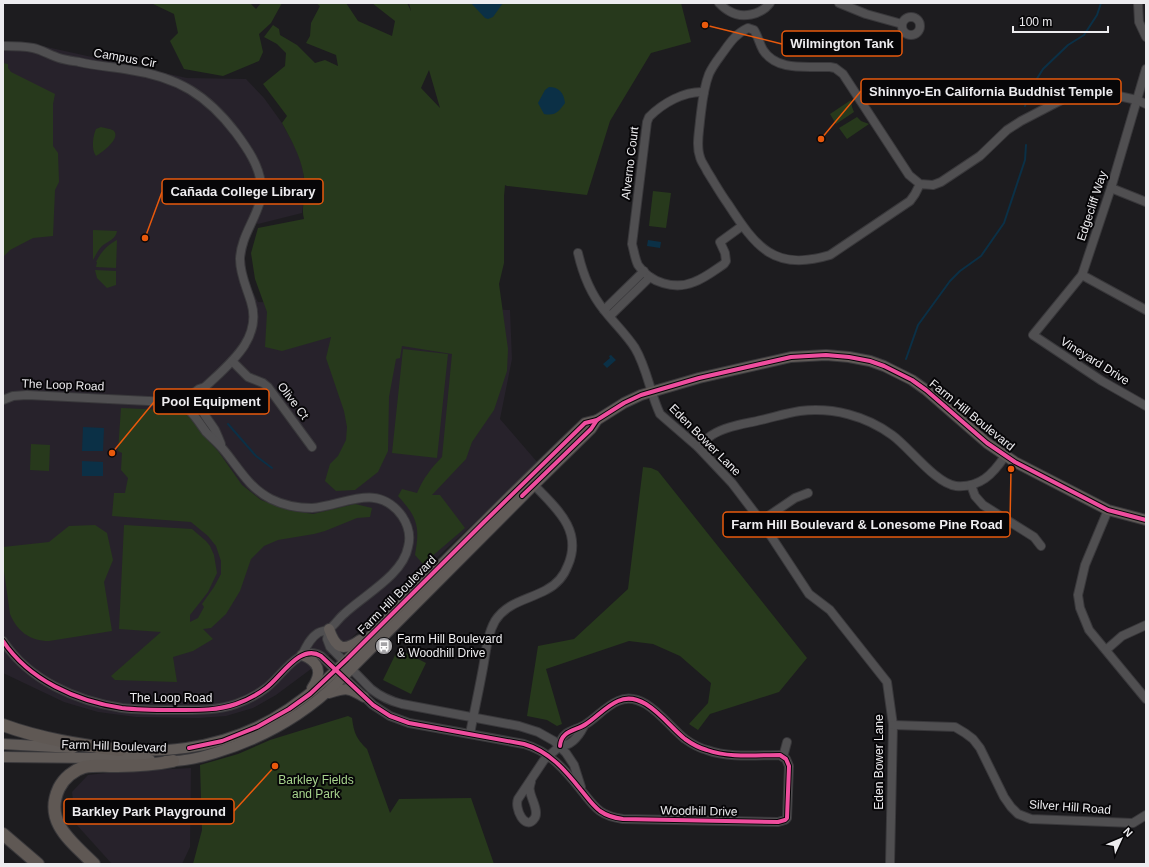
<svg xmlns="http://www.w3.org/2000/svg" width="1149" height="867" viewBox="0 0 1149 867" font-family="Arial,sans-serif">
<rect width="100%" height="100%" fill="#1d1c1f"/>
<g fill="#27222b">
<path d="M3 42H24L187 78 246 79 264 98 282 123 298 152 303 170 305 189 302 213 258 224 255 222 249 238 245 258 247 280 258 302 510 310 512 359 500 419 538 463 346 643 276 695 253 708 226 716 198 718 136 717 98 712 64 702 3 673Z"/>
<path d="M191 768 190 847 182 864H112L76 824 72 792 88 775 114 772Z"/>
</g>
<g fill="#27391c" fill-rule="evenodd">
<path d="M151 3H250L256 9 261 3H282L271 23 259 34 263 52 259 61 223 76 184 69 170 41 178 33 174 14Z"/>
<path d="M316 3H346L358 21 392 36 395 21 372 3H407L411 11 409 3H681L691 42 651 53 610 121 587 195 507 186 505 185 504 196V263L499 284 508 349 507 371 494 410 472 442 466 459 432 495H440L465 528 423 564 415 555C420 527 418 518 398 496L402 489 417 493C423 479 431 468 442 457L452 354 402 346 400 358 396 359 389 397 388 451 378 472 355 490 336 491 325 481 330 464 338 456 346 440 347 427 344 411 326 358 331 337 282 351 265 347 267 312 255 279 251 253 258 228 304 219C301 208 305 198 305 188 304 162 294 145 282 123L287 116 263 84 285 66 286 53 277 44 264 37 273 25 279 29 280 35 297 45 315 63 325 60 338 66 336 55 306 43 310 36 311 23 320 6ZM429 70 440 108 421 88Z"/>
<path d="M3 63 8 64V68L11 72 55 94 53 104V146L58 153 59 182 55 190 53 236 33 238 10 250 3 257Z"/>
<path d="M851 100 852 107 854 112 836 124 830 114Z"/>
<path d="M857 117 861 121 869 124 847 139 839 128Z"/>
<path d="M101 127C105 128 112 129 114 131 121 139 101 153 96 156 91 150 93 135 96 129Z"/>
<path d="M653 191 671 193 666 228 649 226Z"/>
<path d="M93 230 117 231C116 239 108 241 102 246 98 250 96 255 93 260Z"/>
<path d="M117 240 116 268 96 267 97 262H96C101 252 107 245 117 240Z"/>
<path d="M95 270 116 271V285L107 288 97 278Z"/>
<path d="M403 349 448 354 437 458 392 453Z"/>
<path d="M168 407H176L187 412 203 435 218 451 242 485 261 500 288 510 313 514 355 504 372 508 370 517 357 518 325 531 314 534 278 540 264 546 251 559 240 591 226 614 211 628 203 629 213 639 193 651 173 657 177 682 115 680 111 676 161 632 119 629 124 525 192 529 206 541 210 546 214 555 217 573 208 592 190 615V622L198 618 204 607 202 604 214 587 221 574V561L216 546 208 536 191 522 112 516 114 493H125L128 478 121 470 122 453 118 451 121 408 165 410Z"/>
<path d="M31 444 50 445 49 471 30 470Z"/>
<path d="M643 467 651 468 658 471 807 658 779 692 710 714 698 730 689 724 708 703 711 683 680 656 653 644 629 641 546 669 562 724 557 726 547 720 527 716 538 646 574 639 628 589Z"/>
<path d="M95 525 107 533 113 560 104 582 112 631 49 641C30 641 17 631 10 614L3 564V547L49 542 69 526Z"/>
<path d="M398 649 426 663 411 694 383 680Z"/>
<path d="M348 716 352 718C354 733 356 738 367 749L390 813 399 799 471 798 494 864H193L202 830 200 765 238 754 270 740Z"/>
</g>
<g fill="#0b3046">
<path d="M471 3H503L493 17 488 19 485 18Z"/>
<path d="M549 87C559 87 564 93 565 103 558 112 556 116 544 114L538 103 545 90Z"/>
<path d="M648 240 661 242 660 248 647 246Z"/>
<path d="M611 355 616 360 607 368 603 364 610 358 609 356Z"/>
<path d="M83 427 104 428 103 451H82Z"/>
<path d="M82 461 103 462V476H82Z"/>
</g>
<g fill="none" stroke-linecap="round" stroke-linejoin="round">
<g stroke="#0b3046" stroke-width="2">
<path d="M1025 106 1033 85 1043 69 1068 45 1084 35 1097 15 1101 3"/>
<path d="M906 359 918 325 950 281 960 271 981 256 1004 223 1025 160 1026 145"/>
<path d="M228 424 256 456 272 468"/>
</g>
<defs>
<g id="minor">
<path d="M719 3C722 6 725 9 729 11 742 19 761 15 770 3"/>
<path d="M839 3 866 14 902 24"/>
<path d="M1138 3 1139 22 1146 37"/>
<circle cx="911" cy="26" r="9"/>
<path d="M3 46C13 46 23 46 33 48 42 50 50 55 59 58 65 60 73 61 79 62 96 66 113 67 130 70 178 77 207 95 236 133 247 148 259 165 261 184 265 210 241 231 240 259 240 275 247 288 251 302 263 339 228 365 205 387L199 389 186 399 169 402 27 395 13 396 3 400"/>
<path d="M1146 69 1111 188 1082 275 1033 335 1102 381 1146 406"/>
<path d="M704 92C684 91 663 103 649 117L647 122 632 244C634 251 635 259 638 265 650 283 675 290 694 282 705 278 715 270 724 264L726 261 725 253 720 242 742 226"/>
<path d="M920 184 909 175 843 74 835 68 830 67C807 66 777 72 763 50 759 43 758 36 754 30L748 28C737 33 731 41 724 51 719 58 713 65 709 74 703 89 702 105 700 121 699 133 696 146 700 157 701 162 705 166 707 171 714 182 720 193 728 204 756 247 774 272 830 255L910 201 915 194 920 184 933 185 941 182 980 156 1007 130 1021 121 1075 93 1091 90 1137 100 1146 104"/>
<path d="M1111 188 1146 202"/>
<path d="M578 253C583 275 590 293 604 310 614 323 626 334 635 348 647 368 650 393 660 414L668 421 698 447 732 483 761 521 809 594 830 610 887 682 893 725 890 864"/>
<path d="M1082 275 1146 310"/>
<path d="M604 310 644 271"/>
<path d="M610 316 650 277"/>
<path d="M232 361 248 377 263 383 268 387 312 447"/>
<path d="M205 387C196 411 203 411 215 430 217 434 219 439 221 444"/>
<path d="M174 402C190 406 197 420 206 432 212 438 218 443 223 449 239 468 249 488 271 499 283 505 298 508 312 508 344 506 377 481 402 516 408 525 411 536 408 547 403 575 364 595 344 614 339 618 335 625 329 629 326 631 321 631 318 633 310 638 306 647 302 655"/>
<path d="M698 447C703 443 707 438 712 435 726 426 745 424 761 420 774 417 787 413 800 411 833 407 866 416 892 435 909 447 936 484 956 486 980 488 993 474 1005 456"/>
<path d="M971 485 975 496 983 505 1034 537 1041 546"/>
<path d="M1108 510 1085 565 1078 595 1080 608 1089 630 1146 699"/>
<path d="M761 521 795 498 808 493"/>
<path d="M329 629 327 639 330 647 371 689C381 697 390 701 402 704L519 726 538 732 554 741 566 753 574 765 581 787"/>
<path d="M3 641C29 680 76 701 122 708 139 710 156 710 173 710 195 710 216 711 236 704 247 700 257 695 266 688 281 677 300 643 321 656L373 705 390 716 409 723 524 744C549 751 565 770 581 790 587 797 592 805 600 811 607 816 615 818 623 819L778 822 785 820 787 818 789 766 786 759 780 755C757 755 728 758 707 750 699 748 692 744 685 739 667 725 644 689 618 701 606 706 597 717 586 724 576 731 561 730 560 746"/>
<path d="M1106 650 1122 636 1146 625"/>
<path d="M893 725 955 727 965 733 973 739 980 748 1004 797 1011 807 1018 814 1031 819 1133 823 1146 815"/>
<path d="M470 734C474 712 479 690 483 668 486 652 487 635 495 621 507 602 528 600 546 590 556 585 564 576 568 565 583 530 556 508 534 485"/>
<path d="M560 746C572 746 579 736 584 726"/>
<path d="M783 757 787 742"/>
<path d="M531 782C530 785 529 788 530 791 531 799 540 812 534 819 525 831 514 808 518 799L544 760 560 746"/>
</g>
<g id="major">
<path d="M329 629C336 649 343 652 360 640"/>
<path d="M302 655C319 662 323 672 312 688"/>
<path d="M329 693C346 688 348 687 364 697"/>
<path d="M3 744 73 748"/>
<path d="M113 750C163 753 211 749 257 727 314 700 356 650 400 606 461 545 522 483 585 423L597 420 624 403 641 395 699 378 791 357 826 355 849 357 870 361 884 366 912 380 926 390 987 443 1015 462 1108 510 1146 520"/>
<path d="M3 757 99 758 150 760"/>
<path d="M166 761C183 762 199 758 215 753 262 739 303 716 338 682L534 485 591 429 597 420"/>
</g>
<g id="highway">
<path d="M3 725C41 739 80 745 120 750"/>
<path d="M3 834 38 864"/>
<path d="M94 864C72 842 43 822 59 788 64 778 74 770 84 767 95 765 107 766 118 766 137 766 154 765 173 761"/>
</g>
</defs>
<use href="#minor" stroke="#39383b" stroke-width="10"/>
<use href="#major" stroke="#39383b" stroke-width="12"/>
<use href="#highway" stroke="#39383b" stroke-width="14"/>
<use href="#minor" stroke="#504f51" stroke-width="8"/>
<use href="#major" stroke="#615b58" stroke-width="10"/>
<use href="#highway" stroke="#5f5854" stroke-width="12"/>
<defs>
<g id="cycleway">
<path d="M522 496 591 429 597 420"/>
<path d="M3 641C29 680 76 701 122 708 139 710 156 710 173 710 195 710 216 711 236 704 247 700 257 695 266 688 281 677 300 643 321 656L373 705 390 716 409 723 524 744C549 751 565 770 581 790 587 797 592 805 600 811 607 816 615 818 623 819L778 822 785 820 787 818 789 766 786 759 780 755C757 755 728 758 707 750 699 748 692 744 685 739 667 725 644 689 618 701 606 706 597 717 586 724 576 731 561 730 560 746"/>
<path d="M189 748 222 741 257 727 289 709 310 694 347 659 484 522 585 423 597 420 624 403 641 395 699 378 791 357 826 355 849 357 870 361 884 366 912 380 926 390 987 443 1015 462 1108 510 1146 520"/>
</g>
</defs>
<use href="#cycleway" stroke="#070608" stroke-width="6"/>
<use href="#cycleway" stroke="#ef4d9e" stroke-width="4"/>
</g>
<defs>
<symbol id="bus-disc" viewBox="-11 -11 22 22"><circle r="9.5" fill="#a4a3a6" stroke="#070608"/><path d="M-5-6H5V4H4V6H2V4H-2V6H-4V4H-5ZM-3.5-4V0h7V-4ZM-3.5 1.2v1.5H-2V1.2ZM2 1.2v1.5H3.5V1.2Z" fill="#fff"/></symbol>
</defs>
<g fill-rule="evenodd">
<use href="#bus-disc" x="374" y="636" width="20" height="20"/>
</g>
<g text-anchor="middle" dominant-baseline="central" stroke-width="4" stroke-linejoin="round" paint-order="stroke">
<g font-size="12" fill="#edecef" stroke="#070608">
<text transform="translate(125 58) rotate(10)">Campus Cir</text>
<text transform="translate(630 163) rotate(-83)">Alverno Court</text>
<text transform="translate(1092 206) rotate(-72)">Edgecliff Way</text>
<text transform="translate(1095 361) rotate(32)">Vineyard Drive</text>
<text transform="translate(63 385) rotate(2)">The Loop Road</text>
<text transform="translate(293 401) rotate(53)">Olive Ct</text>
<text transform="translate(972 415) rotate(39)">Farm Hill Boulevard</text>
<text transform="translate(705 440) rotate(45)">Eden Bower Lane</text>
<text transform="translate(397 595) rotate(-45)">Farm Hill Boulevard</text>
<text x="171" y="698">The Loop Road</text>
<text transform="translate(114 746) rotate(2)">Farm Hill Boulevard</text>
<text transform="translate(879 762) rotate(-90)">Eden Bower Lane</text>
<text transform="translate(1070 807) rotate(4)">Silver Hill Road</text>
<text transform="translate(699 811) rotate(1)">Woodhill Drive</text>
</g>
<g font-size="12" fill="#edecef" stroke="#070608" text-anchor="start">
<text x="397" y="639">Farm Hill Boulevard<tspan x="397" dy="14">&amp; Woodhill Drive</tspan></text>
</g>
<g font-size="12" fill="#a7d48d" stroke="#070608">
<text x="316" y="780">Barkley Fields<tspan x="316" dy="14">and Park</tspan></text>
</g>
</g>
<path fill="none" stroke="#e8590c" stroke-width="1.5" d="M705 25L782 44M821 139L861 91M145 238L162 192M112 453L154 402M1011 469L1010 524M275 766L234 811"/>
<g fill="#e8590c" stroke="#070608" stroke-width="1.5">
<circle cx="705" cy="25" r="4"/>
<circle cx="821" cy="139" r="4"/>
<circle cx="145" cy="238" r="4"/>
<circle cx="112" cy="453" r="4"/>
<circle cx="1011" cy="469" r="4"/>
<circle cx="275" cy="766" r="4"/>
</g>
<g fill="#070608" stroke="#e8590c" stroke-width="1.5">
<rect x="782" y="31" width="120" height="25" rx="4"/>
<rect x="861" y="79" width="260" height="25" rx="4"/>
<rect x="162" y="179" width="161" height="25" rx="4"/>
<rect x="154" y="389" width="115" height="25" rx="4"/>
<rect x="723" y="512" width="287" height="25" rx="4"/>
<rect x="64" y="799" width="170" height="25" rx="4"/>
</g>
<g font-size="13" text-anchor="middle" font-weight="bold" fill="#edecef">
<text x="842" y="48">Wilmington Tank</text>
<text x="991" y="96">Shinnyo-En California Buddhist Temple</text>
<text x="243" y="196">Cañada College Library</text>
<text x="211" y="406">Pool Equipment</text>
<text x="867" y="529">Farm Hill Boulevard &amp; Lonesome Pine Road</text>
<text x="149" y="816">Barkley Park Playground</text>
</g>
<rect width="1149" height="867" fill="none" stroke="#edecef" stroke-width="8"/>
<g transform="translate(1121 839) rotate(46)" stroke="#070608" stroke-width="3" paint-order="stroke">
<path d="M0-3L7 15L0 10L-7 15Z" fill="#edecef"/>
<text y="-6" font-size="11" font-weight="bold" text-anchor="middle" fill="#edecef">N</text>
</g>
<path d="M1013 26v6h95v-6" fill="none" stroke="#edecef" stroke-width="2"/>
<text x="1019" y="26" font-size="12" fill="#edecef" stroke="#070608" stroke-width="3" paint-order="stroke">100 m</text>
</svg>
